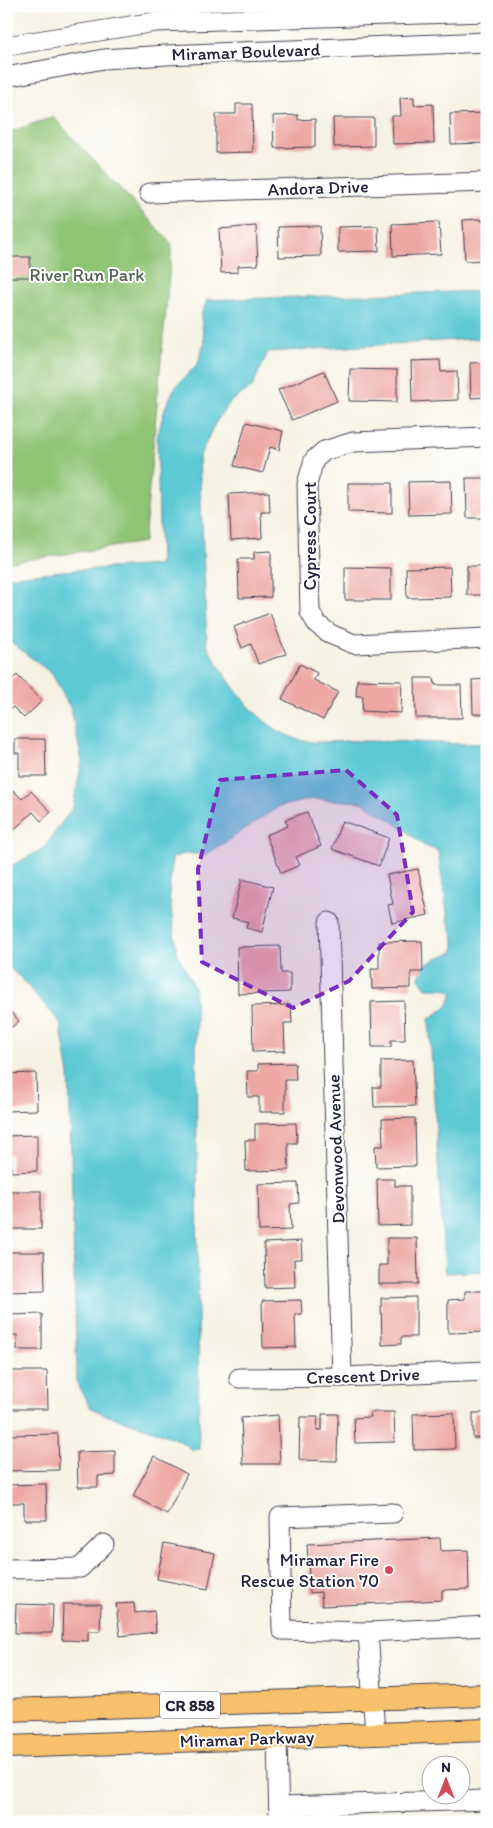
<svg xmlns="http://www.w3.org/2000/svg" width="493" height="1828" viewBox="0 0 493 1828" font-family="Itim,sans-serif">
<rect width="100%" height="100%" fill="#fff"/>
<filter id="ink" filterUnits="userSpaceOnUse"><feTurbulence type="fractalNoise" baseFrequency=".02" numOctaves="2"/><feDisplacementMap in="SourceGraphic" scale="10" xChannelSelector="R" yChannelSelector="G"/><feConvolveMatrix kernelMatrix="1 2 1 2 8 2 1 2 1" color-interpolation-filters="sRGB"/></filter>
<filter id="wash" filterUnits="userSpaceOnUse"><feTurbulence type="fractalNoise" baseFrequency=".0096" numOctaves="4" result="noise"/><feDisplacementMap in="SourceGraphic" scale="20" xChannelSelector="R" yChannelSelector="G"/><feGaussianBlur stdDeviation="1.12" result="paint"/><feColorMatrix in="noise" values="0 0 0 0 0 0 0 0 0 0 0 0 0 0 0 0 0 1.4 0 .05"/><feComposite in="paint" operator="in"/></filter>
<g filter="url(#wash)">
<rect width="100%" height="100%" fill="#f6f2e3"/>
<path fill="#90c475" stroke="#597358" d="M53 117 172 244 144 542 6 563V133Z"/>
<path fill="#5dc9d5" stroke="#407688" d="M487 291V338L268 352 252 387 230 402 214 425 199 457 207 645C228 684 264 738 312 742 328 743 345 740 361 741 403 741 445 744 487 744V1271L445 1273 429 1019 446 1007 453 993 443 988H426L419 978 423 967 437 958 454 952V939L448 920 438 851 423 845 404 829 362 802 312 799 278 807 206 855 187 853 172 858 169 894 177 953 194 987 196 1019 199 1449 193 1450 180 1441 153 1430 106 1415 90 1407 77 1384 69 1075 60 1022 20 977 6 965V869L44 848 73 807 82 761 71 709 52 674 6 638V577L62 571 160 565 157 438 165 408 174 389 198 363 204 343 201 316 207 300Z"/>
<g id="blocks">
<g fill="#eda8a3">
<path d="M414 97V105L433 104 434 143 393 144 392 116H401L400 98Z"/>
<path d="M236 104H252L253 152 216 153V114H236Z"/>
<path d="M487 113V143L451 144 450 114Z"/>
<path d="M298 115V120L315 119V147L274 148 273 116Z"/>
<path d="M333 118H374V146L334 147Z"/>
<path d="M481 219V221L487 220V260L465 261 463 220Z"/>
<path d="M439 222 441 254 393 256 392 224Z"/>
<path d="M256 226 258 265 238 266V272L221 273 219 229Z"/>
<path d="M320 226 321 256 279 257 278 227Z"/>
<path d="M378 226 379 251 338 252V227Z"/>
<rect x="6" y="257" width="24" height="20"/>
<path d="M440 360 441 372 457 371 458 400 412 402 411 361Z"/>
<path d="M487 362V397L471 398 470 363Z"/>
<path d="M350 369 397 370V402L349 401Z"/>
<path d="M324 371 337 401 292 420 278 390Z"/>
<path d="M246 422 283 431 279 450 270 447 263 473 234 466Z"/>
<path d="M466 478H485V486H487V518H467Z"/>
<path d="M451 481 452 514 409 515 408 482Z"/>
<path d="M348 483H392V513L348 512Z"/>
<path d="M269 492 270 512H261L262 538 231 540 229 494Z"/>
<path d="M271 551V597L239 598 238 559H254V552Z"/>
<rect x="467" y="566" width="20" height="29"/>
<path d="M345 567 391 568V600H345Z"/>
<path d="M450 567 451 597 407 598 406 568Z"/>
<path d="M270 613 286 654 258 664 251 644 242 648 234 627Z"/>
<path d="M300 664 317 673 314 680 338 692 323 720 282 699Z"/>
<path d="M17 675 42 701 24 718 13 707 6 713V685Z"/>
<path d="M415 678H434L435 685H461L462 718H416Z"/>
<path d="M487 679V714H473L472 680Z"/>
<path d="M357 680 402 681 401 713 362 711 363 696H356Z"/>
<path d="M15 739H45L46 776H19V753H15Z"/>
<path d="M9 786 22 799 31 791 51 812 41 821 33 812 6 837V789Z"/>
<path d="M307 812 321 846 296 857 300 865 281 873 266 835 288 826 285 820Z"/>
<path d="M342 821 389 838 379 866 332 849Z"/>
<path d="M418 869 428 915 392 923 388 905 393 904 387 875Z"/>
<path d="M242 879 273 887 262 932 246 928 248 922 232 918Z"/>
<path d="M422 941 423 972H411V988L372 989 371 969H379V942Z"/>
<path d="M280 946 281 973H290V992L238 994 237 947Z"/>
<path d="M404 1001 405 1040H391V1047H372L371 1002Z"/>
<path d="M291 1005 292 1023H284L285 1051 253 1052 252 1006Z"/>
<path d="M6 1007 19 1021 6 1032Z"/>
<path d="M413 1060 415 1106 374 1107 373 1087H381V1061Z"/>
<path d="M295 1063 296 1080H285V1112H259V1097H248L247 1071H258V1064Z"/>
<path d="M36 1073 37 1110 6 1111V1074Z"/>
<path d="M415 1118 416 1166 376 1167 375 1146H383L382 1119Z"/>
<path d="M296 1123 297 1143H288L289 1170 246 1171 245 1140H255V1124Z"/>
<path d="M37 1135V1171L11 1172V1154H6V1136Z"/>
<path d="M377 1179H395V1186H410V1225L378 1226Z"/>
<path d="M298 1183 299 1203 290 1204 291 1230 259 1231 258 1184Z"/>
<rect x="6" y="1191" width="35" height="38"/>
<path d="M387 1238H417L418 1284H379V1265H387Z"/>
<path d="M301 1241 302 1259H294L295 1287 265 1288 264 1243Z"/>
<path d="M6 1252H44L45 1291 6 1292Z"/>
<path d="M465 1291H487V1332L448 1333V1300L465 1299Z"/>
<path d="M416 1297V1337H401V1344L382 1345 381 1298Z"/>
<path d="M301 1300 302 1314H295L296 1347 263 1348 262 1301Z"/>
<path d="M42 1314V1350H17V1335H6V1315Z"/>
<path d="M6 1371H47L48 1409H6Z"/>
<path d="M370 1412H394L395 1442 355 1443 354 1418 371 1417Z"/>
<path d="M454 1413 455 1449 414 1450 413 1414Z"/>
<rect x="473" y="1413" width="14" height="25"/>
<path d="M322 1414H338L337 1461 299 1460 300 1417H318L317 1430H322Z"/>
<path d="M278 1415 280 1464H243L241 1418Z"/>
<path d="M58 1434 59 1470 6 1471V1435Z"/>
<path d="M115 1451V1475L98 1476V1487H78L77 1452Z"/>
<path d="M154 1456 187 1474 167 1514 133 1496Z"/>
<path d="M46 1484 47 1520H24V1503H7V1485Z"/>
<path d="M440 1538 441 1551 468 1550 469 1589 442 1590V1600L322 1606 321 1592 310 1593 307 1544Z"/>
<path d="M164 1543 215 1553 208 1589 157 1579Z"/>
<path d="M134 1603 135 1613 154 1611 156 1632 120 1636 116 1604Z"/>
<path d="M16 1604 53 1605 52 1633H15Z"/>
<path d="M63 1604H101L100 1631H88V1641L62 1640Z"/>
</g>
</g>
</g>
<g filter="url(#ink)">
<use href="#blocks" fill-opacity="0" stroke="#424154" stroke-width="1"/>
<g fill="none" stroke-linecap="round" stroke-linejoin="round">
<defs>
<g id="minor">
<path d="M6 46 155 22 487 12"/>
<path d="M6 77 104 59 166 55 487 42"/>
<path d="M149 193 487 182"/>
<path d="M487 437 353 442 324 451 314 460 307 484 310 612 317 624 330 634 354 644 487 638"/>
<path d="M329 922 342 1377"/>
<path d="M239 1378 342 1377 487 1371"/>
<path d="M6 1569 80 1568 104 1544"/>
<path d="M368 1632 282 1630 280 1517 393 1513"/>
<path d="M375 1733 368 1632 487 1626"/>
<path d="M277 1738 279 1822"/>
<path d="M279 1806 487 1800"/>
</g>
<g id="major">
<path d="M6 1710 487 1695"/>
<path d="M6 1747 487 1730"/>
</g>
</defs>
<use href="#minor" stroke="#424154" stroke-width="21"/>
<use href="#major" stroke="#424154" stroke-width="24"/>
<use href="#minor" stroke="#fff" stroke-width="19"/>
<use href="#major" stroke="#f7c06c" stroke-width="22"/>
</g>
</g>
<path fill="#7b2cbf" fill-opacity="0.2" stroke="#7b2cbf" stroke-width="4" stroke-dasharray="10 6" stroke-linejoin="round" d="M346 770 397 815 413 912 349 981 293 1008 202 962 198 869 220 780Z"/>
<circle fill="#d1495b" stroke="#fff" stroke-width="2" cx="389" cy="1570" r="5"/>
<g text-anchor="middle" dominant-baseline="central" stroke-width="4" stroke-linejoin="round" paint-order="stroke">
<rect fill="#fff" stroke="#646476" stroke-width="1" x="160" y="1691.5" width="60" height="27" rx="4"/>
<g font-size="16" font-weight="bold" fill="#22223b">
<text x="190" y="1705">CR 858</text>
</g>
<g font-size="18" fill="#22223b" stroke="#fff">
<text transform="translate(246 52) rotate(-2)">Miramar Boulevard</text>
<text transform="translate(318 188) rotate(-2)">Andora Drive</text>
<text transform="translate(310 536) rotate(-90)">Cypress Court</text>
<text transform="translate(336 1149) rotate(-92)">Devonwood Avenue</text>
<text transform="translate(363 1376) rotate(-2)">Crescent Drive</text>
<text transform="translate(247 1739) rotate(-2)">Miramar Parkway</text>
</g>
<g font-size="18" fill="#4e6352" stroke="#fff">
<text x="87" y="275">River Run Park</text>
</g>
<g font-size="18" fill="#22223b" stroke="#fff" text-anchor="end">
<text x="379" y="1560">Miramar Fire<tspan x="379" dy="21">Rescue Station 70</tspan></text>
</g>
</g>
<rect width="493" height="1828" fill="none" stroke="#fff" stroke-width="25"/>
<g transform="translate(446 1780)"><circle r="24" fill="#ffffff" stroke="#a7a7b1"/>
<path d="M0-4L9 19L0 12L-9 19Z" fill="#d1495b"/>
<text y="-8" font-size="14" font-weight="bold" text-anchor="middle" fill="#22223b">N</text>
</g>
</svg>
